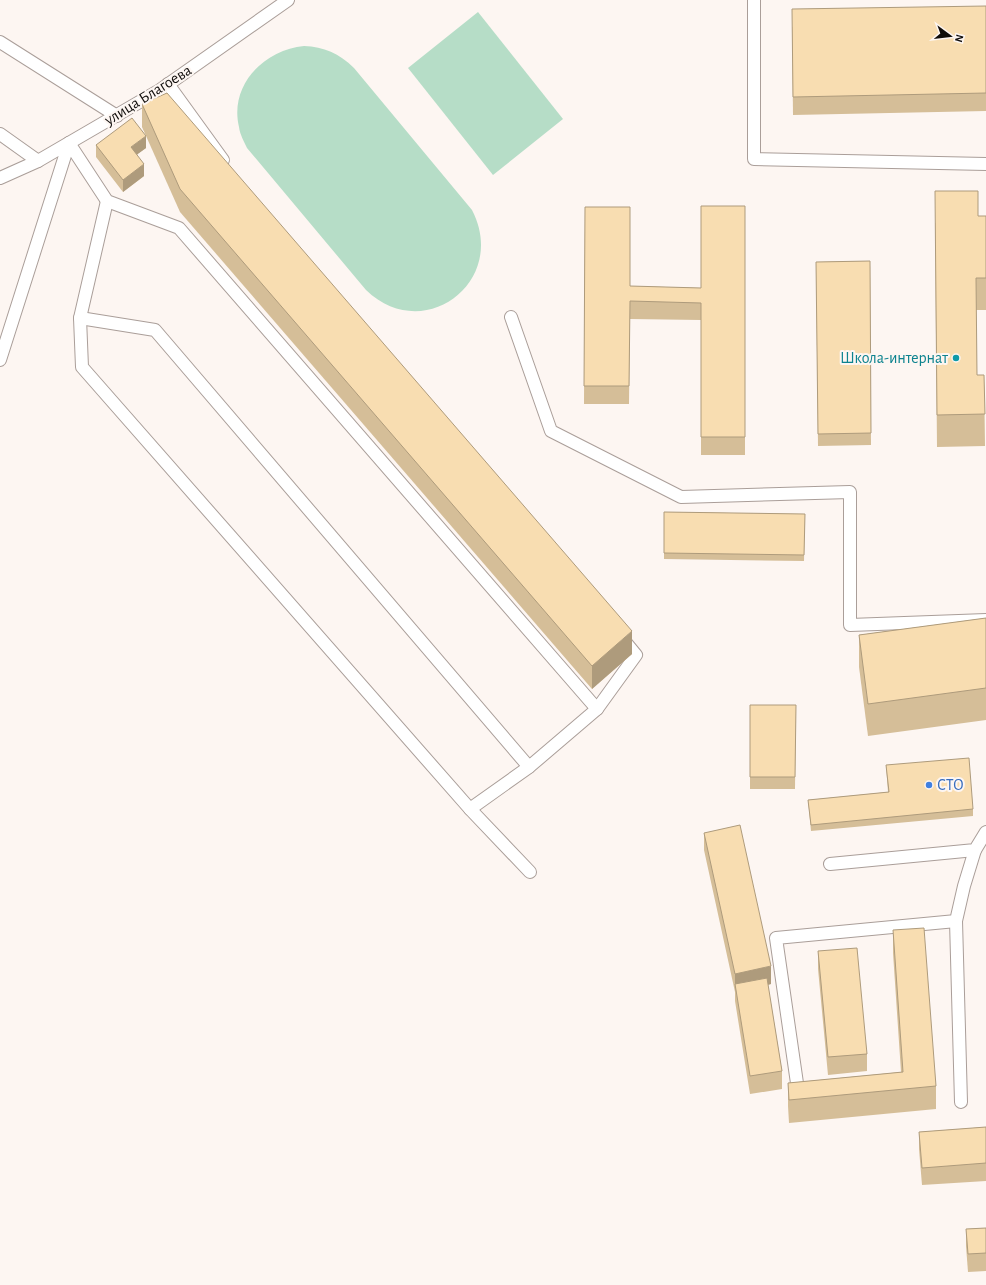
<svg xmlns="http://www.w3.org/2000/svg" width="986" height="1285" viewBox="0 0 986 1285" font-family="'Alegreya Sans',sans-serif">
<rect width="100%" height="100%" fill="#fdf6f2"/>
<g fill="#b6ddc7">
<path d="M478 12 563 119 493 175 408 68Z"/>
<path d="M304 46C324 47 339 53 354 68L472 210C509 281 424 346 366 290L247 148C244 141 240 135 239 127 229 85 264 50 304 46Z"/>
</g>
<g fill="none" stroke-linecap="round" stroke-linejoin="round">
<defs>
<g id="lane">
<path d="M754 0V159L986 164"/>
<path d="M0 42 117 116"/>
<path d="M168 84 223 160"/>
<path d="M0 134 38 161"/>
<path d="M69 143 107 201 179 228 597 709"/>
<path d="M0 178 38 161 160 90 288 0"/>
<path d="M107 201 80 318 82 367 470 809 530 872"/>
<path d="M511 317 551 431 681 497 850 492V625L986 620"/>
<path d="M80 318 155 330 529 767"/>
<path d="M0 360 69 143"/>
<path d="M470 809 529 767 597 709 636 655 622 638"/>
<path d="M830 864 975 850 986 832"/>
<path d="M956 921 961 1102"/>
<path d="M799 1097 776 938 956 921 964 886 975 850"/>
</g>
</defs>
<use href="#lane" stroke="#aa9e99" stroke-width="14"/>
<use href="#lane" stroke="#fff" stroke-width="12"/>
</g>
<g fill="#d5be98">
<path d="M986 6V111L793 115 792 27Z"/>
<path d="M142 104 632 654 592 689 180 212 142 127Z"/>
<path d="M96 145 146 148 137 154 144 176 123 192 96 157Z"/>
<path d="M745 206V455H701V320L630 319 629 404H584L585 207 630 286 701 288Z"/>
<path d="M978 216H986V310H976L977 375H984L985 446 937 447 935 223Z"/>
<path d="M870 261 871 445 818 446 816 262Z"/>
<path d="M664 512 805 514 804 561 664 559Z"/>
<path d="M986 618V720L868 736 859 667V635Z"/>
<path d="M750 705H796L795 789H750Z"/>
<path d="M886 765 973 809V816L811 831 808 800 888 792Z"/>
<path d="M704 833 771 984 768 985 782 1071V1089L750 1094 735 1001V992L704 850Z"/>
<path d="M893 930 936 1086V1109L789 1123 788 1106V1083L901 1072 893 953Z"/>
<path d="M818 951 867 1054V1071L828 1075 818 969Z"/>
<path d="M986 1127V1181L922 1185 919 1149V1132Z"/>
<path d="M986 1228V1271L968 1272 966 1246V1229Z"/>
</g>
<g fill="#ae9b7c">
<path d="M146 136V148L131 159V147Z"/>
<path d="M144 164V176L123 192V180Z"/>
<path d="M632 631V654L592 689V666Z"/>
<path d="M771 966V984L736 992 735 984V974Z"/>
</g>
<g fill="#f8ddb1" stroke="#ae9b7c">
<path d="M986 6V93L793 97 792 9Z"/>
<path d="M167 93 632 631 592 666 180 189 142 104Z"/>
<path d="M132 118 146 136 131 147 144 164 123 180 96 145Z"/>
<path d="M935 191H978V216H986V278H976L977 375H984L985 414 937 415Z"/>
<path d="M701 206H745V437H701V303L630 301 629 386H584L585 207H630V286L701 288Z"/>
<path d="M870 261 871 433 818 434 816 262Z"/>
<path d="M664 512 805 514 804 555 664 553Z"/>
<path d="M986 618V688L868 704 859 635Z"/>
<path d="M750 705H796L795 777H750Z"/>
<path d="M969 758 973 809 811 825 808 800 889 792 886 765Z"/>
<path d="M740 825 771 966 735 974 704 833Z"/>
<path d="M924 928 936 1086 789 1100 788 1083 903 1072 893 930Z"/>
<path d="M857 948 867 1054 828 1057 818 951Z"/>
<path d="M767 978 782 1071 750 1076 735 984Z"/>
<path d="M986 1127V1163L922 1168 919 1132Z"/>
<path d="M986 1228V1253L968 1254 966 1229Z"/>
</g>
<circle fill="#0f9aa8" stroke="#fdf6f2" stroke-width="1.5" cx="956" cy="358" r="4"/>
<circle fill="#3f7fe0" stroke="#fdf6f2" stroke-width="1.5" cx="929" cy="785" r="4"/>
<g text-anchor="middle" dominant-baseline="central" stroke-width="4" stroke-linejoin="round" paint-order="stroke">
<g font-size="16" fill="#0f0c0a" stroke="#fdf6f2">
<text transform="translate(148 95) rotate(-32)">улица Благоева</text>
</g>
<g font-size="16" fill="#0d838f" stroke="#fdf6f2" text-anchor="end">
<text x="948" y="358">Школа-интернат</text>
</g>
<g font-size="16" fill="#366cbe" stroke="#fdf6f2" text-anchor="start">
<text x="937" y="785">СТО</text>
</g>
</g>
<g transform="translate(950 36) rotate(105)" stroke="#fdf6f2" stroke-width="3" paint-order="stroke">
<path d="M0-3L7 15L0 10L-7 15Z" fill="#0f0c0a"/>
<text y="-6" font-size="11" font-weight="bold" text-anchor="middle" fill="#0f0c0a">N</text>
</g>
</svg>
